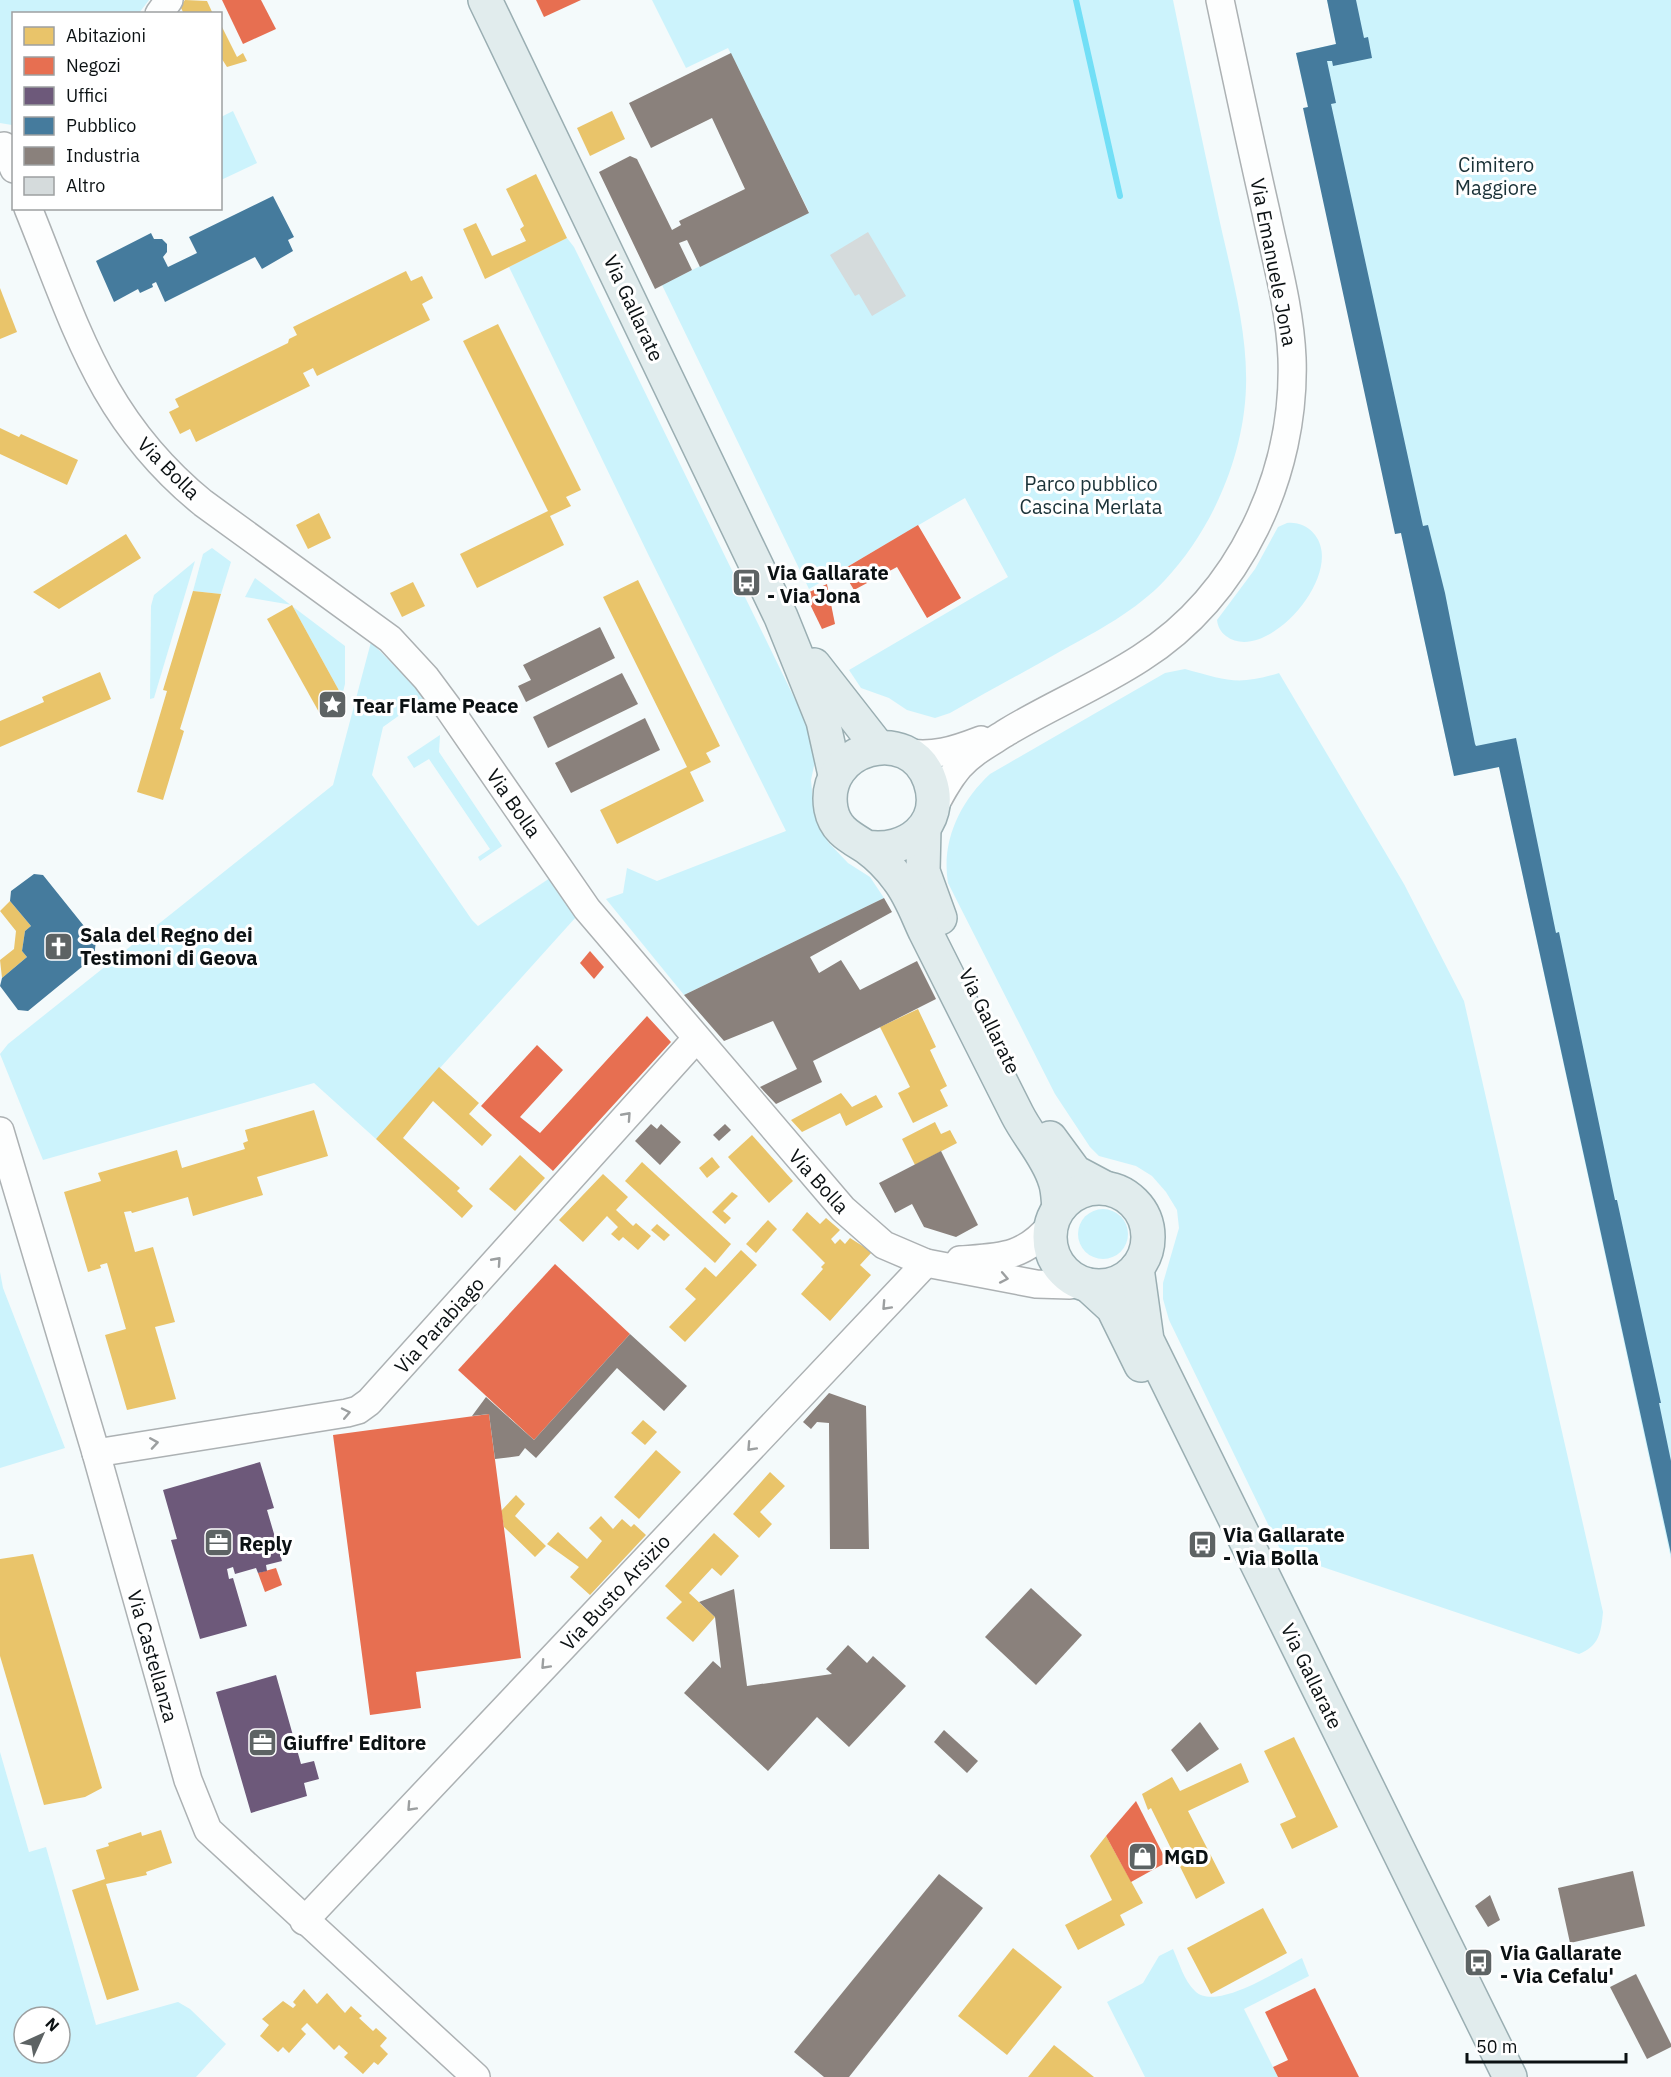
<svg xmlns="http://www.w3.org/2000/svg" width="1671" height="2077" viewBox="0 0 1671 2077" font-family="'IBM Plex Sans',sans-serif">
<rect width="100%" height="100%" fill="#f4fafb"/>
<g fill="#ccf3fc" fill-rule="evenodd">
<path d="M0 0H149L139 13 14 14 12 125 0 123Z"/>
<path d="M652 0H1173C1187 68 1201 136 1216 204 1228 263 1248 326 1246 387 1244 456 1212 530 1165 580 1136 611 1097 631 1061 651 1024 672 987 692 950 713L935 718 907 710 889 698 861 688 849 670 1008 577 965 498 809 589 662 285 809 212 728 48 686 68Z"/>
<path d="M1327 0H1671V1559L1499 767 1454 776 1296 53 1336 44Z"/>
<path d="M233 111 257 163 221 180V117Z"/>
<path d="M567 238 574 247 808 726 817 752 811 780 813 801 828 842 848 863 870 877 884 898 684 995 606 899 623 893 627 868 657 881 786 831 648 554 509 267Z"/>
<path d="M1287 523C1298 522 1308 526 1315 535 1346 575 1265 666 1226 636 1220 631 1218 627 1217 620L1255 569 1278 527Z"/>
<path d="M212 548 231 562 221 594 193 591 203 554Z"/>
<path d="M195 561 154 698 150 699 151 606 154 595Z"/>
<path d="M255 578 345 646V684L342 696 292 605 245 597Z"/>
<path d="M371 642 425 697 383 727 372 775 472 920 478 926 550 878 576 917 376 1139 314 1083 43 1160 0 1054 8 1044 333 785Z"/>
<path d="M1185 669C1226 680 1237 686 1279 673L1404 884 1464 1001 1603 1612C1601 1633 1599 1646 1579 1654L1308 1562 1280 1549 1169 1320 1163 1299V1283L1179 1228 1177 1210 1166 1192 1152 1176 1136 1166 1099 1156 1090 1147 1055 1094 948 883C941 841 960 802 990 774L1165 673Z"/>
<path d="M440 735 439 752 502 846 480 861 478 857 490 849 429 759 414 768 407 757Z"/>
<circle cx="1103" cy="1234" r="25"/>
<path d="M0 1272 3 1288 65 1448 0 1468Z"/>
<path d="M0 1752 29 1852 46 1847 96 2025 178 2002 190 2009 226 2044 196 2077H0ZM24 2017H60V2053H24Z"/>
<path d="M1173 1949C1179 1962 1184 1981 1195 1991 1216 2012 1279 1970 1302 1958L1309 1976 1244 2009 1278 2077H1145L1107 2002 1143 1983 1159 1956Z"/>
</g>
<g fill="#e9c46a">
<path d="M185 0 207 1 213 14H184L180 6Z"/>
<path d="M220 23 237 57 243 53 247 61 227 67 220 56Z"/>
<path d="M612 111 625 139 590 156 577 128Z"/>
<path d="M536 174 567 238 485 279 463 229 476 223 492 256 526 241 520 229 524 226 506 189Z"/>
<path d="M406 271 411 281 422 276 433 298 422 304 430 320 317 376 313 368 303 373 310 386 196 442 190 429 180 434 169 412 179 407 175 399 288 343 289 339 297 335 293 327Z"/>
<path d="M0 288 17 332 0 339Z"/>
<path d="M498 324 581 490 566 497 571 506 550 516 564 545 477 588 460 554 548 511 463 341Z"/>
<path d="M0 428 19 437 21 434 78 460 67 485 0 454Z"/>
<path d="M319 513 331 538 308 549 296 525Z"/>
<path d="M126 534 141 558 59 609 33 592Z"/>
<path d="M638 580 720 746 706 753 711 762 690 772 704 801 617 844 600 810 687 767 603 597Z"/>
<path d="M413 582 425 606 402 617 390 593Z"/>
<path d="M193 591 221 594 180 729 184 731 163 800 137 792 167 691 163 690Z"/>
<path d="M292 605 342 696 320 714 267 619Z"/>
<path d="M100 672 111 699 0 747V721L44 702 42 697Z"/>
<path d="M10 901 31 926 25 931 22 951 27 957 2 978 0 960 14 949 16 931 0 911Z"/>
<path d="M918 1009 936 1047 930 1050 947 1086 940 1090 948 1106 913 1123 898 1093 910 1087 880 1027Z"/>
<path d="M439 1067 479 1103 469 1114 492 1135 482 1146 433 1101 403 1138 460 1188 457 1191 473 1206 462 1218 376 1139Z"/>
<path d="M841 1093 852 1107 876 1095 883 1107 846 1126 840 1113 802 1132 791 1120Z"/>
<path d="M314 1110 328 1156 257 1177 263 1195 193 1216 188 1197 132 1213 131 1211 124 1212 135 1252 153 1247 175 1322 155 1327 176 1399 127 1410 105 1335 126 1329 107 1263 100 1265 101 1268 88 1272 64 1192 101 1181 98 1173 177 1150 182 1168 245 1149 243 1143 248 1141 245 1130Z"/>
<path d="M935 1122 941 1134 950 1130 957 1143 915 1165 902 1139Z"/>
<path d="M752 1135 793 1181 769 1203 728 1157Z"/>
<path d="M520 1155 545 1178 515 1211 489 1189Z"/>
<path d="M712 1157 720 1167 707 1178 699 1168Z"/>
<path d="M642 1162 731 1244 715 1263 625 1181Z"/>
<path d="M603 1174 628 1197 616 1210 633 1226 636 1223 651 1236 638 1250 623 1237 619 1241 611 1234 618 1227 607 1216 583 1242 559 1220Z"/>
<path d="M732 1192 738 1196 723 1211 731 1218 725 1224 712 1212Z"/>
<path d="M807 1212 820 1224 826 1218 840 1230 831 1239 835 1244 840 1239 845 1244 850 1238 872 1252 860 1265 871 1275 830 1321 801 1294 823 1269 821 1267 825 1263 792 1230Z"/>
<path d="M768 1220 777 1229 756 1253 746 1244Z"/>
<path d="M657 1224 670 1235 664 1241 651 1230Z"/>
<path d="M741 1250 757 1265 685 1342 669 1327 696 1299 685 1289 705 1267 716 1277Z"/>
<path d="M643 1420 657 1432 645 1445 631 1433Z"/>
<path d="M656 1450 681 1472 639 1519 614 1497Z"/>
<path d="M770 1472 785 1486 760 1512 772 1524 759 1538 733 1514Z"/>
<path d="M516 1495 525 1504 515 1516 546 1546 535 1557 504 1527 501 1511Z"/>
<path d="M601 1516 613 1529 622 1519 631 1527 634 1524 646 1535 590 1595 570 1577 579 1567 547 1544 558 1532 587 1559 602 1541 589 1528Z"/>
<path d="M714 1533 739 1556 721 1576 712 1568 689 1593 715 1617 693 1642 666 1618 682 1602 665 1586Z"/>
<path d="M33 1554 102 1788 85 1797 44 1805 0 1656V1559Z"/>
<path d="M1294 1737 1338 1827 1292 1849 1280 1824 1296 1817 1264 1751Z"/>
<path d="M1241 1763 1249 1782 1188 1811 1225 1883 1196 1899 1151 1808 1148 1810 1142 1794 1172 1777 1180 1791Z"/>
<path d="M161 1830 172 1863 146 1872 147 1875 106 1884 139 1990 107 2000 72 1890 105 1879 96 1850 109 1846 108 1843 141 1832 142 1836Z"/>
<path d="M1106 1836 1143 1903 1120 1915 1125 1925 1078 1950 1065 1925 1112 1900 1090 1856Z"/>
<path d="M1263 1908 1287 1953 1211 1994 1187 1948Z"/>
<path d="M1013 1948 1062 1987 1007 2055 958 2016Z"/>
<path d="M304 1989 317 2004 327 1993 345 2013 351 2006 362 2016 359 2018 373 2031 376 2028 387 2038 380 2046 388 2054 378 2065 374 2062 363 2074 344 2057 348 2053 339 2045 334 2050 307 2023 301 2029 306 2034 289 2053 283 2047 278 2052 260 2036 269 2025 262 2019 283 2001 293 2008 296 2005 293 2002Z"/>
<path d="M1054 2045 1094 2077H1028Z"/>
</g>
<g fill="#e76f51">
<path d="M222 0H261L276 29 243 44Z"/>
<path d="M536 0H581L544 17Z"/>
<path d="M918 525 961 598 927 618 897 567 854 590 842 570Z"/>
<path d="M827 584 835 624 822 629 805 594Z"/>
<path d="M590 951 604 967 594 979 580 963Z"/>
<path d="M647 1016 671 1042 553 1171 481 1106 537 1045 563 1070 520 1117 540 1133Z"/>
<path d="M555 1264 630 1334 534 1440 458 1370Z"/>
<path d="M489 1414 521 1658 416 1672 421 1708 370 1715 333 1435Z"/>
<path d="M276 1568 282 1585 265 1592 258 1573Z"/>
<path d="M1136 1801 1167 1862 1131 1882 1106 1836Z"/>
<path d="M1315 1988 1359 2077H1278L1273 2067 1288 2060 1265 2012Z"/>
</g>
<g fill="#6d597a">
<path d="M260 1462 274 1508 267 1510 282 1561 266 1565 267 1571 258 1573 256 1568 235 1574 233 1567 227 1569 229 1579 233 1578 247 1626 200 1639 171 1540 177 1539 163 1490Z"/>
<path d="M276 1675 301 1764 314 1761 319 1779 304 1783 307 1796 251 1813 216 1692Z"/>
</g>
<g fill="#457b9d">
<path d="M1327 0H1356L1364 38 1368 37 1372 58 1333 66 1332 61H1327L1336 103 1331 104 1423 526 1428 525 1445 593 1475 744 1476 746 1516 738 1556 933 1559 932 1615 1200H1617L1661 1403H1659L1671 1461V1554L1499 767 1454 776 1401 533 1395 534 1303 108 1308 107 1296 53 1336 44Z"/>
<path d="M273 196 294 237 288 240 293 251 262 269 255 257 165 302 156 282 152 284 153 287 140 293 138 289 114 302 96 261 151 233 154 239H162L167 244V252L163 257 168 267 197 253 189 237Z"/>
<path d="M34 874 43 875 96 941 94 957 28 1011 18 1010 0 986 2 978 27 957 22 951 25 931 31 926 10 901 11 891Z"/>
</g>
<g fill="#8a817c">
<path d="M731 53 809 213 700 267 687 240 679 243 692 270 655 289 599 172 630 156 637 159 672 230 681 225 679 221 745 189 712 118 651 148 629 103Z"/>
<path d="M600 627 615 658 526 702 518 686 531 680 523 665Z"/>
<path d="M622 673 638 704 548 748 533 717Z"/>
<path d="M645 718 660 750 571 793 555 763Z"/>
<path d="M884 898 892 912 810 957 819 973 841 960 860 990 917 961 936 999 813 1061 822 1082 776 1104 760 1087 797 1069 773 1021 724 1041 684 995Z"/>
<path d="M651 1124 657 1129 661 1124 681 1142 660 1165 635 1141Z"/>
<path d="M725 1124 731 1130 719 1141 713 1135Z"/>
<path d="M941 1151 978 1225 956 1237 924 1227 912 1204 895 1213 879 1183Z"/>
<path d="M630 1334 687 1386 664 1411 617 1368 536 1458 525 1448 519 1456 495 1459 489 1414 472 1416 486 1397 534 1440Z"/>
<path d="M829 1393 866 1406 869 1549H830L829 1423 817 1422 811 1429 803 1422Z"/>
<path d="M1031 1588 1082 1635 1036 1685 985 1637Z"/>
<path d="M734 1589 747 1686 832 1674 826 1669 848 1645 867 1663 873 1656 906 1686 849 1747 817 1717 768 1771 684 1693 713 1661 721 1668 715 1617 699 1602Z"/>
<path d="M1200 1722 1219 1749 1187 1772 1171 1750Z"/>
<path d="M944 1730 978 1761 967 1773 934 1742Z"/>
<path d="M1633 1871 1645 1926 1570 1943 1558 1888Z"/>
<path d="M939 1874 983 1908 849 2077H824L794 2052Z"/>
<path d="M1490 1895 1500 1920 1488 1927 1475 1906Z"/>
<path d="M1636 1974 1671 2044V2047L1647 2059 1610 1987Z"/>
</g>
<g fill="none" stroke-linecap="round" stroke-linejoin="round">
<path stroke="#72dff6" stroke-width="6" d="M1076 0 1120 196"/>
</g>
<path fill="#d5dbdc" d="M868 232 906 296 872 316 859 294 855 296 830 255Z"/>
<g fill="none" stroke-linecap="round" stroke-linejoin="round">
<defs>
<g id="minor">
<path d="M159 14 169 0"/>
<path d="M4 146 14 169"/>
<path d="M28 208C76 326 100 419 203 503L390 639 426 678 449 709 587 909 843 1209 884 1245 926 1263 1036 1284 1070 1285 1079 1282"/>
<path d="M903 752C932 758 955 750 981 740"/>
<path d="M931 813C939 797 947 781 959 767 972 752 990 743 1007 732 1050 706 1098 686 1141 658 1240 595 1296 474 1292 358 1290 309 1276 260 1266 212 1250 142 1235 71 1220 0"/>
<path d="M0 1131 96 1453 188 1780 208 1830 476 2077"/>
<path d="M960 1260C1000 1257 1024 1258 1051 1225"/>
<path d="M96 1453 347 1413 358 1410 369 1402 696 1039"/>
<path d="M304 1921 926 1263"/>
</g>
<g id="major">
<path d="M485 0 781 617 823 721 835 775"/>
<path d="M814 665 878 747"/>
<path d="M924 828 923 871 940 918"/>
<path d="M866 847C906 854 945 825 930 781 910 722 820 748 831 809 835 830 850 837 866 847 877 855 890 868 898 879 910 894 917 914 925 931 956 992 986 1053 1017 1114 1028 1136 1048 1157 1055 1181 1058 1189 1058 1199 1059 1208"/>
<path d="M1050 1138 1075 1172 1105 1188"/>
<circle cx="1099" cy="1237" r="49"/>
<path d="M1137 1268 1147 1340 1510 2077"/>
<path d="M1088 1285 1113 1308 1141 1365"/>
</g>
</defs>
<use href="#minor" stroke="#acb1b3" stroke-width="30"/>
<use href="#major" stroke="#9aaeb2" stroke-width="36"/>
<use href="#minor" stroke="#fdfefe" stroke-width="27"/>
<use href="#major" stroke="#e1eced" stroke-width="33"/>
</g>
<defs><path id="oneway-chevron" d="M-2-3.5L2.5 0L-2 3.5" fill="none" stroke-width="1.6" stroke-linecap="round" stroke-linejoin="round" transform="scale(1.5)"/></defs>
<g stroke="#9c9fa0">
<use href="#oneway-chevron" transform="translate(627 1116) rotate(-48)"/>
<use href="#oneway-chevron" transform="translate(497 1261) rotate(-48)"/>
<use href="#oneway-chevron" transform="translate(1004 1278) rotate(11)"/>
<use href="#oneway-chevron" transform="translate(886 1306) rotate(133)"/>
<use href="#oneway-chevron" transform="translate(346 1413) rotate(-12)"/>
<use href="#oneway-chevron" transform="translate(154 1443) rotate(-9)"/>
<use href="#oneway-chevron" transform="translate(751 1447) rotate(133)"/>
<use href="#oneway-chevron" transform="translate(545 1665) rotate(133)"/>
<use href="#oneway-chevron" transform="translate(411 1807) rotate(133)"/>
</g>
<defs>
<symbol id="bus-square" viewBox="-11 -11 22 22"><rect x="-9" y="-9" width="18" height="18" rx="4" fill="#5d6364" stroke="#fff"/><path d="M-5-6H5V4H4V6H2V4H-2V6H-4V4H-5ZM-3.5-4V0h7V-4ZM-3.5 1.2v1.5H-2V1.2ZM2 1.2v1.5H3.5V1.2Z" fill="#fff"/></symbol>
<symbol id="sight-square" viewBox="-11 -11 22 22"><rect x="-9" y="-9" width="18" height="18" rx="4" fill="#5d6364" stroke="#fff"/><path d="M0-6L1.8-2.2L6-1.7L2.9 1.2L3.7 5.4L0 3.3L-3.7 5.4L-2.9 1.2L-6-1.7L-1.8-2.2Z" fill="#fff"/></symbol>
<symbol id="church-square" viewBox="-11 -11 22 22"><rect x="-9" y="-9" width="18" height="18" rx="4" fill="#5d6364" stroke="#fff"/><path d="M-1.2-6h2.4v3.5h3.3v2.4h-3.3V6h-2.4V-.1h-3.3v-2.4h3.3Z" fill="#fff"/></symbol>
<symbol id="office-square" viewBox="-11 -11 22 22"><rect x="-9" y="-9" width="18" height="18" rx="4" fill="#5d6364" stroke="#fff"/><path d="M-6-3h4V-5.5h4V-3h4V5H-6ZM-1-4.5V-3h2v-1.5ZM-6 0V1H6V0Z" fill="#fff"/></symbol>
<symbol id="shop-square" viewBox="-11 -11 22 22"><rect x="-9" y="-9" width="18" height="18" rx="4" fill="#5d6364" stroke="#fff"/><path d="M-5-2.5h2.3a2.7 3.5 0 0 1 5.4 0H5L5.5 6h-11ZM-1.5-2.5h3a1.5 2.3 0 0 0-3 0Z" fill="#fff"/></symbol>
</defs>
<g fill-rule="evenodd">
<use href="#bus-square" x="730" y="566" width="33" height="33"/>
<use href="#sight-square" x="316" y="688" width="33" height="33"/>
<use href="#church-square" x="42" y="930" width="33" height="33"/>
<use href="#office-square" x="202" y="1526" width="33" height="33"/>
<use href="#bus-square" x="1186" y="1528" width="33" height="33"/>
<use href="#office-square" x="246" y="1726" width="33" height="33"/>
<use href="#shop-square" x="1126" y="1840" width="33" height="33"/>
<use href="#bus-square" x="1462" y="1946" width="33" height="33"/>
</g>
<g text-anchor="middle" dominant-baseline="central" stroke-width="6" stroke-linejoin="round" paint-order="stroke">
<g font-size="20" fill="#1a3238" stroke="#fff">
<text x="1496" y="164">Cimitero<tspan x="1496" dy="23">Maggiore</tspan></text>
<text x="1091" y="483">Parco pubblico<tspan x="1091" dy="23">Cascina Merlata</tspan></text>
</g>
<g font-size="20" fill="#0b1113" stroke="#fff">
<text transform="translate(1274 262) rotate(79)">Via Emanuele Jona</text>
<text transform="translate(634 308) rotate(65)">Via Gallarate</text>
<text transform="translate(169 468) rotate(45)">Via Bolla</text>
<text transform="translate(514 803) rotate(55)">Via Bolla</text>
<text transform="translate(990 1021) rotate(64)">Via Gallarate</text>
<text transform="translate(819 1181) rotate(48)">Via Bolla</text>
<text transform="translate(439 1325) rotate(-48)">Via Parabiago</text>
<text transform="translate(615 1592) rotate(-47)">Via Busto Arsizio</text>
<text transform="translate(153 1656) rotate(74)">Via Castellanza</text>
<text transform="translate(1312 1676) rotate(64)">Via Gallarate</text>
</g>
<g font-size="20" font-weight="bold" fill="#0b1113" stroke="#fff" text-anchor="start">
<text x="767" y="572">Via Gallarate<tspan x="767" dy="23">- Via Jona</tspan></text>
<text x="353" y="705">Tear Flame Peace</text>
<text x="80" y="934">Sala del Regno dei<tspan x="80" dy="23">Testimoni di Geova</tspan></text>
<text x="1223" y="1534">Via Gallarate<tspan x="1223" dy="23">- Via Bolla</tspan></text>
<text x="239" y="1543">Reply</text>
<text x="283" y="1742">Giuffre' Editore</text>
<text x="1164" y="1856">MGD</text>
<text x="1500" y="1952">Via Gallarate<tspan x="1500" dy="23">- Via Cefalu'</tspan></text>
</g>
</g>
<rect x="12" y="12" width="210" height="198" fill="#ffffff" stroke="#9da0a1" stroke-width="1.5"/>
<rect x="24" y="27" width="30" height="18" fill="#e9c46a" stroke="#9da0a1" stroke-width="1.5"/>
<text x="66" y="42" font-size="18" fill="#0b1113">Abitazioni</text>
<rect x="24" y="57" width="30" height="18" fill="#e76f51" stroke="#9da0a1" stroke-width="1.5"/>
<text x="66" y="72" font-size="18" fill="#0b1113">Negozi</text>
<rect x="24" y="87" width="30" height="18" fill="#6d597a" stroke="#9da0a1" stroke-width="1.5"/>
<text x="66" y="102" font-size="18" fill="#0b1113">Uffici</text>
<rect x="24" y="117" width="30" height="18" fill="#457b9d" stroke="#9da0a1" stroke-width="1.5"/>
<text x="66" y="132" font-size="18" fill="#0b1113">Pubblico</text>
<rect x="24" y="147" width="30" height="18" fill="#8a817c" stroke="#9da0a1" stroke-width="1.5"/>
<text x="66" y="162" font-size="18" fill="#0b1113">Industria</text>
<rect x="24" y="177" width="30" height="18" fill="#d5dbdc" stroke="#9da0a1" stroke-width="1.5"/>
<text x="66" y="192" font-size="18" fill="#0b1113">Altro</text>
<g transform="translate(42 2035) rotate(45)"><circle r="28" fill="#ffffff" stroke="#9da0a1" stroke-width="1.5"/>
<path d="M0-4.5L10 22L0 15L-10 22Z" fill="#5d6364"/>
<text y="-9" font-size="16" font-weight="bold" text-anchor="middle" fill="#0b1113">N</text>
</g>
<path d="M1467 2053v9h159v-9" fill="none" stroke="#0b1113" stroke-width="3"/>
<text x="1476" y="2053" font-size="18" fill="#0b1113" stroke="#ffffff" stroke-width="4.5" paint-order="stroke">50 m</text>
</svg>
